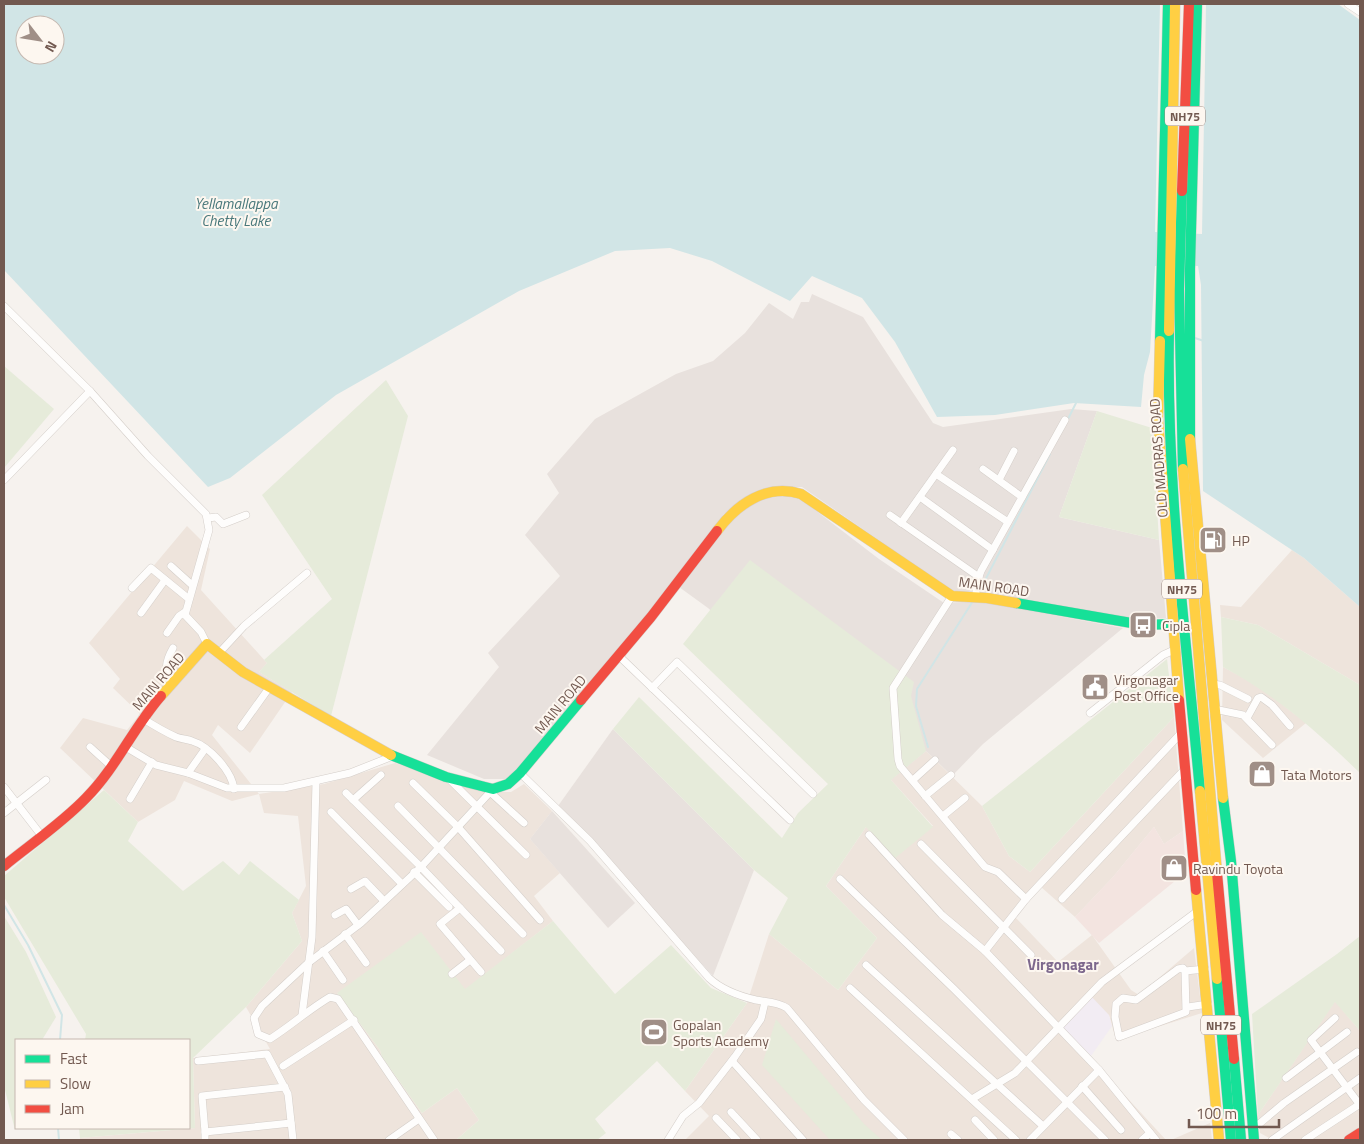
<svg xmlns="http://www.w3.org/2000/svg" width="1364" height="1144" viewBox="0 0 1364 1144" font-family="'Titillium Web',sans-serif">
<rect width="100%" height="100%" fill="#f6f2ee"/>
<g fill="#eee4dc">
<path d="M187 526 210 549 201 590 267 663 259 672 292 692 250 753 218 725 212 735 259 794 324 784 395 763 482 792H511L524 784 552 811 530 839 560 873 534 896 553 921 465 990 337 993 380 1050 382 1057 422 1113 457 1088 479 1120 456 1140H80V1138L195 1128 193 1058 270 1049 246 1007 302 941 292 913 306 886 298 816 264 813 259 794 232 801 184 781 175 800 138 822 60 748 83 718 127 730 140 714 113 688 120 679 89 643Z"/>
<path d="M1292 550 1304 558 1360 607V685L1258 625 1221 617 1220 605 1241 607Z"/>
<path d="M1223 667 1259 686 1306 723 1263 758 1222 720Z"/>
<path d="M1174 717 1183 831 1164 844 1154 827 1113 877 1075 917 1041 887 1015 917 1058 962 1092 935 1131 990 1139 995 1194 948 1202 1013 1116 1040 1109 1015 1061 1026 1166 1140H685L709 1116 685 1091 747 1003 769 934 838 990 877 938 826 886 866 827 933 826 891 780 926 751 982 806 1009 856 1030 872Z"/>
<path d="M1335 1001 1360 1031V1129L1345 1140H1273L1260 1133 1258 1115Z"/>
<path d="M1210 1123 1212 1140H1171Z"/>
</g>
<path fill="#f3e4e0" d="M1154 827 1164 844 1183 831 1186 872 1099 943 1075 917 1113 877Z"/>
<g fill="#e8e1dd">
<path d="M812 294 863 317 933 423 943 427 1071 409 1097 411 1059 517 1159 540 1166 618 1140 619 980 591 954 592 802 487H784L724 514 659 601 510 779H484L427 755 499 667 488 653 560 576 525 535 559 493 547 474 595 419 676 374 713 361 745 333 769 303 793 319 801 302H809Z"/>
<path d="M786 496 802 500 879 559 944 603 977 601 1123 628 983 744 952 776 926 751 891 780 863 749 708 608 679 587 730 517 758 499Z"/>
<path d="M613 729 754 870 713 976 558 806Z"/>
<path d="M552 811 635 903 608 928 530 839Z"/>
</g>
<path fill="#f2ecf3" d="M1091 996 1109 1015 1112 1026 1091 1056 1061 1026Z"/>
<g fill="#e6ebda">
<path d="M4 366 54 409 4 468Z"/>
<path d="M386 380 408 416 331 716 259 672 267 663 264 660 332 599 262 495Z"/>
<path d="M1097 411 1152 428 1159 540 1059 517Z"/>
<path d="M750 560 914 682 911 696 926 751 891 780 933 827 894 859 866 827 826 886 877 938 838 990 769 934 788 898 754 870 613 729 639 697 782 838 798 813 828 784 683 644Z"/>
<path d="M1221 617 1258 625 1360 685V773C1316 731 1277 696 1223 667Z"/>
<path d="M1167 659 1174 717 1030 872 1009 856 982 806Z"/>
<path d="M104 790 138 822 128 841 183 891 223 861 239 875 250 861 299 900 292 913 302 941 246 1007 193 1058 195 1128 80 1138 79 1128H189V1040H85L86 1034 4 897V876Z"/>
<path d="M4 916 26 952 56 1017 42 1040H16L15 1130 4 1086Z"/>
<path d="M553 921 615 994 671 945 711 988 747 1003 685 1091 657 1061 595 1119 606 1133 597 1140H456L479 1120 457 1088 422 1113 382 1057 380 1050 337 993 421 932 465 989Z"/>
<path d="M1360 936V1031L1335 1002 1258 1115 1252 1014 1337 954Z"/>
<path d="M776 1019 864 1124 882 1140H830L762 1065Z"/>
</g>
<path fill="#d1e5e6" fill-rule="evenodd" d="M4 4H1160L1155 232 1202 234 1206 4H1338L1360 20V607L1304 558 1203 491 1201 285 1198 266H1155L1150 352 1144 375 1141 407 1074 403 995 415 937 417 895 342 862 298 812 276 790 301 712 261 670 248 615 251 519 291 336 395 230 478 208 487 4 270ZM25 25H55V55H25Z"/>
<g fill="none" stroke-linecap="round" stroke-linejoin="round">
<g stroke="#d1e5e6" stroke-width="2">
<path d="M1195 338 1204 341"/>
<path d="M1068 419 1077 401"/>
<path d="M979 592 1050 454"/>
<path d="M928 747 916 706 917 689 973 601"/>
<path d="M4 905 28 945 62 1015 60 1040"/>
<path d="M58 1128 59 1140"/>
</g>
<defs>
<g id="street">
<path d="M1348 4 1360 12"/>
<path d="M4 306 90 391 148 456 206 514 209 530 185 615 201 632 207 644"/>
<path d="M983 469 1022 497"/>
<path d="M936 474 1008 522"/>
<path d="M4 480 90 391"/>
<path d="M999 480 1014 451"/>
<path d="M920 497 993 550"/>
<path d="M890 515 979 577"/>
<path d="M208 518 216 517 223 524 246 515"/>
<path d="M901 523 953 450"/>
<path d="M171 566 192 585"/>
<path d="M132 588 151 568 189 599"/>
<path d="M952 596 893 688 898 759 900 766 985 867 998 872 1026 899"/>
<path d="M976 597V585L981 571 1065 420"/>
<path d="M141 613 165 580"/>
<path d="M167 633 179 616 185 612"/>
<path d="M220 652 244 626 307 573"/>
<path d="M619 656 790 820"/>
<path d="M1212 684 1220 685 1248 699"/>
<path d="M172 685C164 671 165 662 173 648"/>
<path d="M652 688 677 662 813 794"/>
<path d="M1214 709 1243 715 1272 745"/>
<path d="M1090 713 1163 655 1174 650"/>
<path d="M142 718C153 725 165 732 176 737 181 739 187 739 192 741 209 746 232 771 234 789"/>
<path d="M1247 718 1258 698 1261 697 1272 705 1290 726"/>
<path d="M241 727 269 688"/>
<path d="M124 746 156 765 188 773 205 749"/>
<path d="M90 747 111 766"/>
<path d="M188 773 227 788H284L350 773 393 756"/>
<path d="M520 773 590 841 709 978C722 990 739 996 756 1000 767 1002 778 1002 787 1008L864 1100 904 1140"/>
<path d="M449 779 526 855"/>
<path d="M913 780 935 760"/>
<path d="M413 783 458 827 540 920"/>
<path d="M4 787 41 835"/>
<path d="M490 792 524 823"/>
<path d="M346 793 421 867 501 951"/>
<path d="M925 796 951 775"/>
<path d="M130 799 152 762"/>
<path d="M353 800 381 775"/>
<path d="M398 806 523 934"/>
<path d="M331 812 402 884"/>
<path d="M4 813 46 780"/>
<path d="M943 816 965 798"/>
<path d="M869 835 942 915 985 951"/>
<path d="M921 844 1031 955"/>
<path d="M414 872 449 907"/>
<path d="M840 879 954 989 1105 1140"/>
<path d="M351 889 365 881 384 901"/>
<path d="M1062 899 1186 768"/>
<path d="M460 908 440 924 481 972"/>
<path d="M335 915 346 909 358 925"/>
<path d="M345 934 366 963"/>
<path d="M323 951 343 980"/>
<path d="M866 965 1043 1126"/>
<path d="M1183 968 1185 971 1186 1012 1119 1037 1115 1017 1116 1004 1123 998 1136 1000 1178 969Z"/>
<path d="M1185 971 1205 969"/>
<path d="M452 974 470 960"/>
<path d="M850 988 1016 1140"/>
<path d="M765 1002 761 1019 732 1061 803 1140"/>
<path d="M1188 1007 1208 1004"/>
<path d="M302 1015 312 937 316 782"/>
<path d="M1335 1018 1311 1040 1360 1105"/>
<path d="M198 1061 267 1054 288 1094 293 1140"/>
<path d="M283 1066 354 1020"/>
<path d="M1286 1078 1347 1032"/>
<path d="M1082 1086 1121 1130"/>
<path d="M285 1087 202 1096 205 1132 291 1123"/>
<path d="M972 1099 1015 1073 1102 982 1199 910"/>
<path d="M731 1112 757 1140"/>
<path d="M716 1118 737 1140"/>
<path d="M975 1120 994 1140"/>
<path d="M1253 1129 1284 1103 1357 1052"/>
<path d="M205 1132V1140"/>
<path d="M951 1134 958 1140"/>
<path d="M389 1140 419 1119"/>
<path d="M434 1140 338 999 330 997C308 1010 292 1025 270 1039L258 1034 254 1018 262 1006 308 963 361 923 421 867 493 789"/>
<path d="M668 1140 683 1116 699 1103 734 1058"/>
<path d="M1030 1140 1099 1070"/>
<path d="M1142 1140 1150 1133"/>
<path d="M1156 1140 1099 1070 985 951 1026 899 1182 732"/>
<path d="M1272 1140 1360 1078"/>
<path d="M1305 1140 1360 1104"/>
</g>
<g id="fast">
<path d="M1182 191 1179 289 1183 469"/>
<path d="M1169 331C1166 485 1186 638 1200 791"/>
<path d="M1160 341 1168 4"/>
<path d="M1190 439V269L1197 4"/>
<path d="M1016 603 1143 625 1172 624"/>
<path d="M391 755 446 777 493 789 508 784 520 773 581 700"/>
<path d="M1223 798 1231 861 1254 1140"/>
<path d="M1217 979 1231 1140"/>
<path d="M1234 1059 1241 1140"/>
</g>
<g id="slow">
<path d="M1169 331 1175 4"/>
<path d="M1160 341 1158 419 1179 700"/>
<path d="M1190 439 1223 798"/>
<path d="M1183 469 1217 873"/>
<path d="M717 531C737 504 767 483 801 494L952 596 987 598 1016 603"/>
<path d="M161 696 207 644 243 672 391 755"/>
<path d="M1200 791 1217 979"/>
<path d="M1196 890 1219 1140"/>
</g>
<g id="jam">
<path d="M1182 191 1189 4"/>
<path d="M581 700 651 617 717 531"/>
<path d="M1179 700 1196 890"/>
<path d="M4 866C31 844 62 823 86 798 116 768 133 728 161 696"/>
<path d="M1217 873 1234 1059"/>
<path d="M1349 1140 1360 1133"/>
</g>
</defs>
<use href="#street" stroke="#d4cec9" stroke-width="8"/>
<use href="#fast" stroke="#d6ceca" stroke-width="11"/>
<use href="#slow" stroke="#d6ceca" stroke-width="11"/>
<use href="#jam" stroke="#d6ceca" stroke-width="11"/>
<use href="#street" stroke="#fefdfc" stroke-width="7"/>
<use href="#fast" stroke="#16e098" stroke-width="10"/>
<use href="#slow" stroke="#ffcf43" stroke-width="10"/>
<use href="#jam" stroke="#f24e42" stroke-width="10"/>
</g>
<defs>
<symbol id="fuel-square" viewBox="-11 -11 22 22"><rect x="-9" y="-9" width="18" height="18" rx="4" fill="#a08f87" stroke="#fdf7f0"/><path d="M-5.5-6h7V0h2V4h1.3V-2.5L3-4.5l.8-.8L6-3V5H2.5V1h-1V6h-7ZM-4.2-4.7v3.2H.2V-4.7Z" fill="#fff"/></symbol>
<symbol id="bus-square" viewBox="-11 -11 22 22"><rect x="-9" y="-9" width="18" height="18" rx="4" fill="#a08f87" stroke="#fdf7f0"/><path d="M-5-6H5V4H4V6H2V4H-2V6H-4V4H-5ZM-3.5-4V0h7V-4ZM-3.5 1.2v1.5H-2V1.2ZM2 1.2v1.5H3.5V1.2Z" fill="#fff"/></symbol>
<symbol id="civic-square" viewBox="-11 -11 22 22"><rect x="-9" y="-9" width="18" height="18" rx="4" fill="#a08f87" stroke="#fdf7f0"/><path d="M-.6-6.5H3V-4.5H.6V-3L4-1V1h2V6H-6V1h2V-1L-.6-3ZM-1.2 2.5V6h2.4V2.5Z" fill="#fff"/></symbol>
<symbol id="shop-square" viewBox="-11 -11 22 22"><rect x="-9" y="-9" width="18" height="18" rx="4" fill="#a08f87" stroke="#fdf7f0"/><path d="M-5-2.5h2.3a2.7 3.5 0 0 1 5.4 0H5L5.5 6h-11ZM-1.5-2.5h3a1.5 2.3 0 0 0-3 0Z" fill="#fff"/></symbol>
<symbol id="stadium-square" viewBox="-11 -11 22 22"><rect x="-9" y="-9" width="18" height="18" rx="4" fill="#a08f87" stroke="#fdf7f0"/><path d="M0-5a6.5 5 0 1 0 0 10a6.5 5 0 1 0 0-10ZM-3.5-1.8h7v3.6h-7Z" fill="#fff"/></symbol>
</defs>
<g fill-rule="evenodd">
<use href="#fuel-square" x="1197" y="524" width="32" height="32"/>
<use href="#bus-square" x="1127" y="609" width="32" height="32"/>
<use href="#civic-square" x="1079" y="671" width="32" height="32"/>
<use href="#shop-square" x="1246" y="758" width="32" height="32"/>
<use href="#shop-square" x="1158" y="852" width="32" height="32"/>
<use href="#stadium-square" x="638" y="1016" width="32" height="32"/>
</g>
<g text-anchor="middle" dominant-baseline="central" stroke-width="4" stroke-linejoin="round" paint-order="stroke">
<g fill="#fdf7f0" stroke="#9c8880" stroke-width="1">
<rect x="1165" y="106.5" width="40" height="19" rx="4"/>
<rect x="1162" y="579.5" width="40" height="19" rx="4"/>
<rect x="1201" y="1015.5" width="40" height="19" rx="4"/>
</g>
<g font-size="12" font-weight="bold" fill="#725950">
<text x="1185" y="116">NH75</text>
<text x="1182" y="589">NH75</text>
<text x="1221" y="1025">NH75</text>
</g>
<g font-size="14" fill="#725950" stroke="#fdf7f0">
<text transform="translate(1158 458) rotate(-94)">OLD MADRAS ROAD</text>
<text transform="translate(994 586) rotate(8)">MAIN ROAD</text>
<text transform="translate(158 681) rotate(-49)">MAIN ROAD</text>
<text transform="translate(560 704) rotate(-50)">MAIN ROAD</text>
</g>
<g font-size="14" fill="#725950" stroke="#fdf7f0" text-anchor="start">
<text x="1232" y="540">HP</text>
<text x="1162" y="625">Cipla</text>
<text x="1114" y="679">Virgonagar<tspan x="1114" dy="16">Post Office</tspan></text>
<text x="1281" y="774">Tata Motors</text>
<text x="1193" y="868">Ravindu Toyota</text>
<text x="673" y="1024">Gopalan<tspan x="673" dy="16">Sports Academy</tspan></text>
</g>
<g font-size="15" font-style="italic" fill="#49787b" stroke="#fdf7f0">
<text x="236" y="203">Yellamallappa<tspan x="236" dy="17">Chetty Lake</tspan></text>
</g>
<g font-size="15" font-weight="bold" fill="#7d688d" stroke="#fdf7f0">
<text x="1063" y="964">Virgonagar</text>
</g>
</g>
<rect width="1364" height="1144" fill="none" stroke="#725950" stroke-width="10"/>
<rect x="15" y="1039" width="175" height="90" fill="#fdf7f0" stroke="#c5b8b0"/>
<rect x="25" y="1055" width="25" height="8" fill="#16e098" stroke="#c5b8b0"/>
<text x="60" y="1064" font-size="15" fill="#725950">Fast</text>
<rect x="25" y="1080" width="25" height="8" fill="#ffcf43" stroke="#c5b8b0"/>
<text x="60" y="1089" font-size="15" fill="#725950">Slow</text>
<rect x="25" y="1105" width="25" height="8" fill="#f24e42" stroke="#c5b8b0"/>
<text x="60" y="1114" font-size="15" fill="#725950">Jam</text>
<g transform="translate(40 40) rotate(121)"><circle r="24" fill="#fdf7f0" stroke="#c5b8b0"/>
<path d="M0-4L9 19L0 12L-9 19Z" fill="#a08f87"/>
<text y="-8" font-size="14" font-weight="bold" text-anchor="middle" fill="#725950">N</text>
</g>
<path d="M1189 1119v8h90v-8" fill="none" stroke="#725950" stroke-width="2.5"/>
<text x="1196" y="1119" font-size="15" fill="#725950" stroke="#fdf7f0" stroke-width="4" paint-order="stroke">100 m</text>
</svg>
